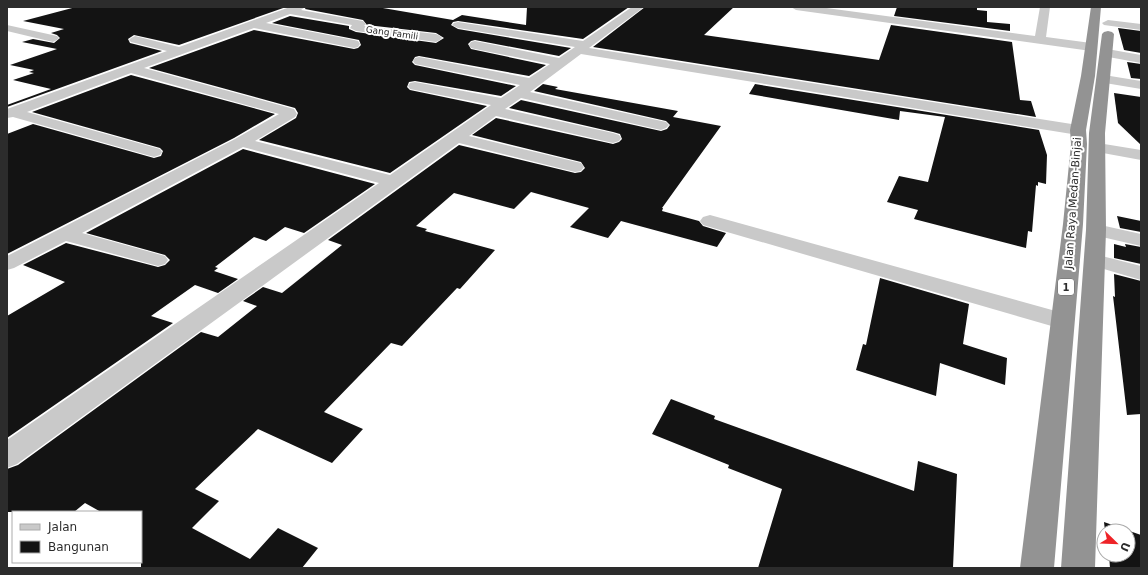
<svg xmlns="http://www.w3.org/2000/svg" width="1148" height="575" viewBox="0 0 1148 575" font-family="'DejaVu Sans',sans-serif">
<rect width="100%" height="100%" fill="#fff"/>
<g fill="#131313">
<path d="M76 7H286L179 45 134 35 128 39 130 43 162 51 7 107V105L51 89 13 80 34 73 29 72 34 70 10 65 57 49 22 42 33 39 54 43 60 38 57 35 51 33 64 29 23 21Z"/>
<path d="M306 7H377L453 20 462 15 526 25 527 7H629L583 39 458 21 453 22 451 25 458 29 571 48 559 56 475 40 471 41 468 44 471 49 546 65 529 76 419 56 415 57 412 62 415 65 516 86 501 96 415 81 409 82 407 87 410 90 487 106 390 173 259 140 296 118 298 113 295 108 149 68 254 30 354 49 358 48 361 45 359 40 354 39 272 23 290 16 349 26V29L356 32 436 43 444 38 436 33 367 25 363 20 305 9Z"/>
<path d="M645 7H734L704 35 879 60 891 25 1012 42 1020 100 1031 101 1036 117 593 47Z"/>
<path d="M897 7H977V10L987 11V22L1010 24V31L894 16Z"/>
<path d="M1118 28 1141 31V53L1124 50Z"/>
<path d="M1127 62 1141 64V79L1131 78Z"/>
<path d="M131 75 275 114 234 138 7 254V134L33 124 154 158 161 156 163 151 160 148 32 112Z"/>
<path d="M543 84 558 87 555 89 678 111 673 117 721 126 662 208H663L662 211 699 221 703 226 726 233 717 247 621 221 608 238 570 227 589 208 531 192 514 209 454 193 416 226 427 229 425 231 495 250 460 289 457 288 402 346 391 343 324 412 363 429 332 463 258 429 195 489 219 501 192 528 250 559 278 528 318 548 302 568H141V512H101L85 503 74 512H7V469L18 465 201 332 218 337 257 306 243 301 263 287 282 293 342 245 328 240 459 145 575 173 581 172 585 168 581 162 472 135 496 118 613 144 619 142 622 139 620 134 613 132 509 108 521 100 661 131 667 129 670 125 666 121 534 91Z"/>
<path d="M755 84 1039 130 1047 155 1046 184 1038 182V186L1036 185 1032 232 1028 231 1026 248 914 219 918 210 887 202 899 176 928 182 945 117 900 111 899 120 749 94Z"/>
<path d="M1114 93 1141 97V145L1118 123Z"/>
<path d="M243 149 375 184 304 233 285 227 266 241 254 237 215 267 218 268 214 271 238 279 218 293 195 285 151 316 173 323 7 438V316L65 282 23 265 66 243 158 267 165 265 170 260 165 255 86 233Z"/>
<path d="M1117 216 1141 221V232L1120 228Z"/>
<path d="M1114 244 1126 247 1125 244 1141 247V264L1114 258Z"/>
<path d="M1114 274 1141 281V414L1127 415 1113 296 1115 297Z"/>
<path d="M880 278 969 304 963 344 1007 358 1005 385 940 363 936 396 856 370 863 344 866 345Z"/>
<path d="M671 399 715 416 714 419 914 491 918 461 957 474 953 568H758L782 489 728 468 729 465 652 434Z"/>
<path d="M1104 522 1141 535V568H1110L1109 555H1128V531H1105Z"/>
</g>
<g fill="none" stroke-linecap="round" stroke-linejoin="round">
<g fill="#c9c9c9" fill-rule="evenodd">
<path d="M290 7H305L301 10 363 21 366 24 364 26 436 34 440 36 442 38 440 40 436 42 356 31 350 28 352 25 290 14 266 23 354 40 358 41 360 44 358 47 354 48 254 28 144 68 294 109 297 114 295 117 255 141 390 175 491 105 410 89 408 86 410 83 415 82 501 98 520 85 415 64 413 61 415 58 419 57 529 78 550 64 475 49 471 48 469 45 471 42 475 41 559 58 575 47 458 28 452 25 454 23 458 22 583 41 632 7H644L589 48 1078 125 1083 127 1086 130 1083 133 1078 135 581 54 530 92 666 122 669 125 666 128 661 130 521 98 505 109 613 133 619 135 621 138 619 141 613 143 496 116 469 136 581 163 584 167 581 171 575 172 459 143 17 464 7 468V440L379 183 243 147 82 233 165 256 168 260 165 264 158 266 66 241 14 268 7 270V256L235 139 279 114 131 73 27 112 160 149 162 152 160 155 154 157 13 117 7 118V109L167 51 131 42 129 40 131 38 135 36 179 47Z"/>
<path d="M791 7H819L1035 36 1040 7H1050L1046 37 1091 43 1095 44 1097 47 1095 50 1091 51 796 10Z"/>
<path d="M1108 20 1141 24V30L1104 25 1102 23Z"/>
<path d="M7 25 57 36 59 38 57 40 53 42 7 31Z"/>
<path d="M1107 49 1141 55V63L1103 56 1101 53 1103 50Z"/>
<path d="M1104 75 1141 81V89L1099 82 1097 79 1099 76Z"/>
<path d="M1098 143 1141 150V160L1092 151 1090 148 1092 145Z"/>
<path d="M710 215 1070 315 1074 321 1070 327 1062 329 703 225 700 221 703 217Z"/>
<path d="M1096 224 1141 234V246L1089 234 1086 230 1089 226Z"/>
<path d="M1094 254 1141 266V280L1087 264 1084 260 1087 256Z"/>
</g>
<g fill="#939393" fill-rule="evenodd">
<path d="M1091 7H1101L1095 76 1086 130 1087 144 1083 224 1054 568H1020L1063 224 1071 144 1070 130 1081 76Z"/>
<path d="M1108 31 1112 32 1114 34 1105 133 1106 230 1095 568H1061L1086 230 1089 133 1102 34 1104 32Z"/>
</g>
</g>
<g text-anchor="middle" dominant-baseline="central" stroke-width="4" stroke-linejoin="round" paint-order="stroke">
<g font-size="9" fill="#2c2c2c" stroke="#fff">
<text transform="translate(392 33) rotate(8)">Gang Famili</text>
</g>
<rect fill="#fff" stroke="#6b6b6b" stroke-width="1" x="1058" y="279" width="16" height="16" rx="3"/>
<g font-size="10" font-weight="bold" fill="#2c2c2c">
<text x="1066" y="287">1</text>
</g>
<g font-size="11" fill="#2c2c2c" stroke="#fff">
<text transform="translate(1073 203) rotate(-86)">Jalan Raya Medan-Binjai</text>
</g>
</g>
<rect width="1148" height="575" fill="none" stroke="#2c2c2c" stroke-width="16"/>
<rect x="12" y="511" width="130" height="52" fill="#ffffff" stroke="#ababab"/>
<rect x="20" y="524" width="20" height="6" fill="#c9c9c9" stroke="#ababab"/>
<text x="48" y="531" font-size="12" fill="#2c2c2c">Jalan</text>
<rect x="20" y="541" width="20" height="12" fill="#131313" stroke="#ababab"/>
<text x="48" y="551" font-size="12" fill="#2c2c2c">Bangunan</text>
<g transform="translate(1116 543) rotate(113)"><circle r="19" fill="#ffffff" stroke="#ababab"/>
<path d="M0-3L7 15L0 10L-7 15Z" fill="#ee2327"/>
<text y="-6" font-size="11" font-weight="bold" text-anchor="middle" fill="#2c2c2c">U</text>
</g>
</svg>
